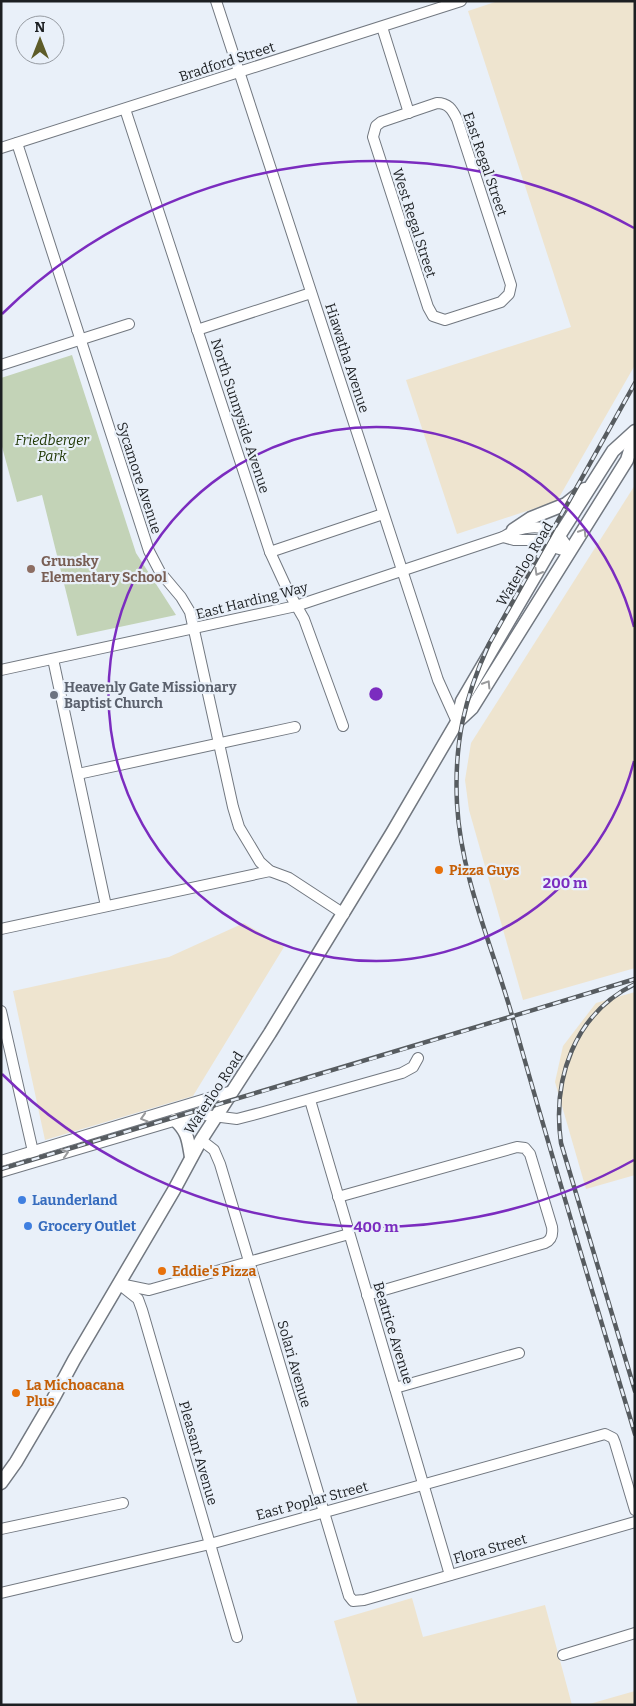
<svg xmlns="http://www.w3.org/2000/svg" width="636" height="1706" viewBox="0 0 636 1706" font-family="Bitter,serif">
<rect width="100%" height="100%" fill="#e9f0f9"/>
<g fill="#eee4cf">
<path d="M498 1H635V365L557 501 457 534 406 380 571 327 468 11Z"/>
<path d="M635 485V968L523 1000 469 810 465 780 471 743Z"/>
<path d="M244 923 284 947 193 1096 45 1140 13 991 169 957Z"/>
<path d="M635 992V1175L586 1189 555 1082 563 1046 596 1003Z"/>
<path d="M412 1598 423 1637 545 1605 572 1705H358L334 1621Z"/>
<path d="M635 1691V1705H586Z"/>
</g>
<path fill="#c3d3b7" d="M72 355 136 553 176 615 77 636 42 495 17 502 1 443V378Z"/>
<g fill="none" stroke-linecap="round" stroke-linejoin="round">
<defs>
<g id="minor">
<path d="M216 1 438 680 457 722"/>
<path d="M382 27 409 113"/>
<path d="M437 103C448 103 452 109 457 119L511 285 509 294 501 302 445 320 433 316 428 307 373 137 376 126 381 122Z"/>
<path d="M125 109 270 552 288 591 304 619 343 726"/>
<path d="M17 143 149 551 160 572 181 597 190 612 233 807 239 827 260 862 270 871 289 878 344 914"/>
<path d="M1 148 461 1"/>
<path d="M197 330 311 293"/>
<path d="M1 365 129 324"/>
<path d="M503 537 514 540H536L552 547 570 552"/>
<path d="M270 552 383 514"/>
<path d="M53 659 106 906"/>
<path d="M1 670 296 606 503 537C519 527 543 522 559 536 564 540 567 547 570 552"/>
<path d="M78 774 295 727"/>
<path d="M1 929 270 871"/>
<path d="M1 1011 34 1156"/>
<path d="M310 1100 450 1575"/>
<path d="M201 1140 214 1150 220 1164 349 1596 353 1601 364 1600 635 1522"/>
<path d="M1 1161 232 1091"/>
<path d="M1 1172 197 1114 237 1119 260 1113 402 1073 413 1067 418 1058"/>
<path d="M338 1197 517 1147 525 1148 530 1154 552 1227C553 1234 552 1240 545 1243L367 1295"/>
<path d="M119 1284 138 1299 142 1310 237 1637"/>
<path d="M120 1284 149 1290 349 1234"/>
<path d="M395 1388 519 1353"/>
<path d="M1 1529 123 1503"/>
<path d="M1 1593 210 1544 605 1434 613 1438 615 1443 635 1510"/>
<path d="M563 1655 635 1633"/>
</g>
<g id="major">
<path d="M513 530 531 518 566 504 585 489"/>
<path d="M457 722 472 708 627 460 635 434"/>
<path d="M175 1120C188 1132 188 1140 191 1157"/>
<path d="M1 1483 16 1462 53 1399 74 1360 174 1190 201 1140 270 1033 392 833 457 722 462 701 552 547 613 451 635 431"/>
</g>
</defs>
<use href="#minor" stroke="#727880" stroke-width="12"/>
<use href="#major" stroke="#727880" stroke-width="15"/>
<use href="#minor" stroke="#fff" stroke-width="10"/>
<use href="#major" stroke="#fff" stroke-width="12"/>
<defs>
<g id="rail">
<path d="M635 383 489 644C464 699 454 743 457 804 461 878 493 948 513 1019 552 1157 593 1295 635 1434"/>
<path d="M635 984C574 1014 552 1079 561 1143L635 1391"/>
<path d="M1 1169C212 1106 424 1044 635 979"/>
</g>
</defs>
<use href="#rail" stroke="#575c60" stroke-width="4.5"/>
<use href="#rail" stroke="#e9f0f9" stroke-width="2.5" stroke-dasharray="8" stroke-linecap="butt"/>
</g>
<defs><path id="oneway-chevron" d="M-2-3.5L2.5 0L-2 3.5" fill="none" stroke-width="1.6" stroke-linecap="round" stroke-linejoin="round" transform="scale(1.25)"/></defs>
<g stroke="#999a9c">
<use href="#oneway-chevron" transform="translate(583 532) rotate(-58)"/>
<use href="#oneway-chevron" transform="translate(538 572) rotate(120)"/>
<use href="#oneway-chevron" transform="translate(487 684) rotate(-58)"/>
<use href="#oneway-chevron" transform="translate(144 1118) rotate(163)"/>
<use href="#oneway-chevron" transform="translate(65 1153) rotate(-17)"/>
</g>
<g fill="none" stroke="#7b2cbf" stroke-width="2.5">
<path d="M634 761A267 267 0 1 1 634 627"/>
<path d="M634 1160A533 533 0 0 1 2 1074M2 314A533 533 0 0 1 634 228"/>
</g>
<circle fill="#8d6e63" stroke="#e9f0f9" stroke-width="2" cx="31" cy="569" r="5"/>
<circle fill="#6b7280" stroke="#e9f0f9" stroke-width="2" cx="54" cy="695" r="5"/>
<g fill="#e8710a" stroke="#e9f0f9" stroke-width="2">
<circle cx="439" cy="870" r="5"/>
<circle cx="162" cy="1271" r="5"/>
<circle cx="16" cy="1393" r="5"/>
</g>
<g fill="#3f7fe0" stroke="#e9f0f9" stroke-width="2">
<circle cx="22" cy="1200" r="5"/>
<circle cx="28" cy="1226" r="5"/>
</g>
<g text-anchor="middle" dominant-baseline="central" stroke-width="4.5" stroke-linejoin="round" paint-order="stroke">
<g font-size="14" fill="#1c1f22" stroke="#e9f0f9">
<text transform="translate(227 62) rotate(-18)">Bradford Street</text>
<text transform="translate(485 164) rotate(71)">East Regal Street</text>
<text transform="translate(414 223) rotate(72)">West Regal Street</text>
<text transform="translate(347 358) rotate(72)">Hiawatha Avenue</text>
<text transform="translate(240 416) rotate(72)">North Sunnyside Avenue</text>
<text transform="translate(139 478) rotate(72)">Sycamore Avenue</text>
<text transform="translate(525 564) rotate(-59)">Waterloo Road</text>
<text transform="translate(252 601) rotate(-14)">East Harding Way</text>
<text transform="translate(214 1093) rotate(-57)">Waterloo Road</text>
<text transform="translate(393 1333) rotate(73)">Beatrice Avenue</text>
<text transform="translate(294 1364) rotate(74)">Solari Avenue</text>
<text transform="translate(198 1453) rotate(74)">Pleasant Avenue</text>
<text transform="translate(312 1501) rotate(-15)">East Poplar Street</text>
<text transform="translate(490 1549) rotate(-16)">Flora Street</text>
</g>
<g font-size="14" font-style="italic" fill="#223a07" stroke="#e9f0f9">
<text x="52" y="440">Friedberger<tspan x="52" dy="16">Park</tspan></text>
</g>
<g font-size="14" font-weight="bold" fill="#785e54" stroke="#e9f0f9" text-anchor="start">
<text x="41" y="561">Grunsky<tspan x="41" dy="16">Elementary School</tspan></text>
</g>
<g font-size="14" font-weight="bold" fill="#5b616d" stroke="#e9f0f9" text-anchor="start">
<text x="64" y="687">Heavenly Gate Missionary<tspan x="64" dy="16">Baptist Church</tspan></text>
</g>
<g font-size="14" font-weight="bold" fill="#c56008" stroke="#e9f0f9" text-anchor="start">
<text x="449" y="870">Pizza Guys</text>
<text x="172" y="1271">Eddie's Pizza</text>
<text x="26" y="1385">La Michoacana<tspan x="26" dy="16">Plus</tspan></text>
</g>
<g font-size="14" font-weight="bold" fill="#366cbe" stroke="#e9f0f9" text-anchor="start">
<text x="32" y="1200">Launderland</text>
<text x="38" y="1226">Grocery Outlet</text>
</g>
</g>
<circle cx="376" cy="694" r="8" fill="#7b2cbf" stroke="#e9f0f9" stroke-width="2.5"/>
<g font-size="15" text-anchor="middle" font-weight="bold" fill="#7b2cbf" stroke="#e9f0f9" stroke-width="4.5" stroke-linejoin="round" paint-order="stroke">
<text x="565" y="888">200 m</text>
<text x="376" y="1232">400 m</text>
</g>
<rect width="636" height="1706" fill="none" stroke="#1c1f22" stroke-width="5"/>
<g transform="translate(40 40)"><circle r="24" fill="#e9f0f9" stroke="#979ca3"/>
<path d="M0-4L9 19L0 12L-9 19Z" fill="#5e5c28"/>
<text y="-8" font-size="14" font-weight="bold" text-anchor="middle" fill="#1c1f22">N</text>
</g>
</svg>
